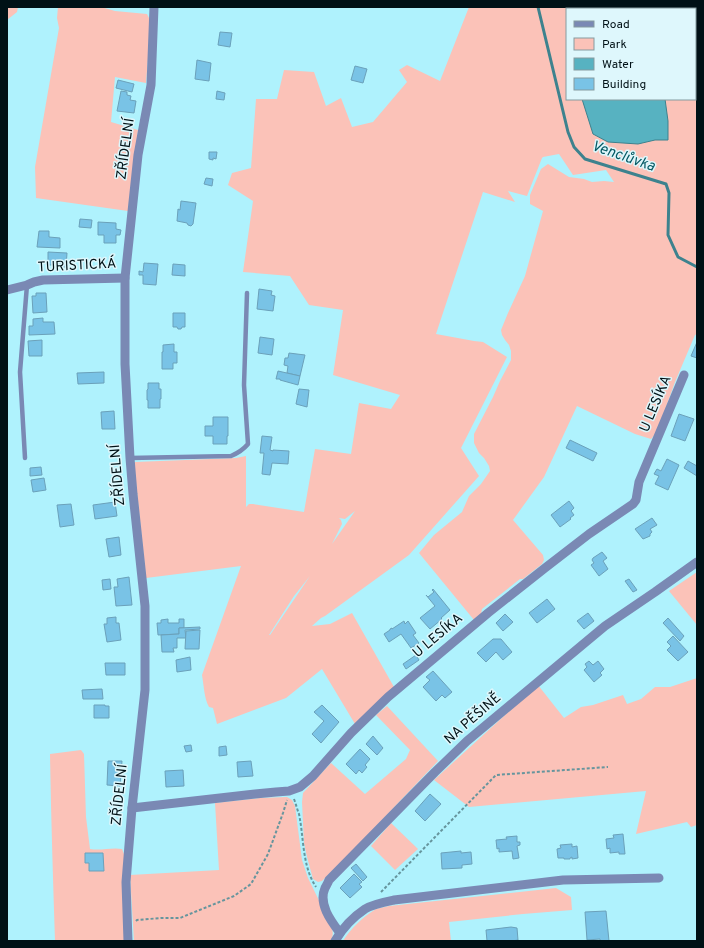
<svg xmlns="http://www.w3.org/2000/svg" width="704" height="948" viewBox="0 0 704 948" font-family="Overpass,sans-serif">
<rect width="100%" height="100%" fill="#aff2fd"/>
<g fill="#fbc2b8" fill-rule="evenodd">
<path d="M7 7H18L17 12 7 20Z"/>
<path d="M58 7H101L115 11 147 14 151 22 146 83 115 77 111 122 138 130 128 211 36 198 35 167 59 28 57 18Z"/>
<path d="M469 7H697V334L695 335 675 382 657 432 651 439 635 434 577 406 544 477 513 520 543 555 544 560 542 564 523 579H520L482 609 481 614 474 620 419 553 434 535 462 512 469 496 481 484 490 471 489 466 484 458 479 453 474 443V434L493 397 500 381 511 360V351L509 345 505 340 502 335 501 330 508 313 525 276 543 211 530 204V195L541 169 548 164 569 177 584 179 592 182 604 181 614 182 606 170 573 175 559 154 543 157 542 158 527 196 508 191 515 202 483 192 436 334 474 341 483 342 507 357 461 448 479 476 409 555 325 616 321 618 312 626 330 624 352 613 394 687 355 724 322 669 286 698 217 724 213 708 209 707C204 698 204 686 202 675L241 566 146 578 134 463 135 462 236 458 246 456V507L249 504H253L304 512 315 449 351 454 359 403 391 409 400 395 333 375 343 310 309 305 290 276 243 272 253 201 228 185 232 173 251 168 256 99H277L284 70 314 72 326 106 341 98 352 127 373 122 407 82 399 70 407 65 440 81ZM567 9H695V99H567ZM355 511 332 544 342 524 341 520 339 518 345 519ZM310 576 270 635H269L294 596Z"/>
<path d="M697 572V625L669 591Z"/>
<path d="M697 678V825L691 827 687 822 636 834 646 791 469 807 434 780 538 685 564 718 581 707 593 705 623 695 627 704 641 699 655 687H670Z"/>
<path d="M387 706 438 761 363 840 322 881 318 882 313 879 307 857 304 843 302 802 303 793 331 763 365 794 406 759 410 750 376 715Z"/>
<path d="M81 750 84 754 86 817 90 849C101 851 112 847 122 849L124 854V941H55C53 879 51 816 50 754Z"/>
<path d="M287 797 292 800 295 806 302 860 308 878 331 925C333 931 334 936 330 941H134L130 875 219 870 215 803 260 798Z"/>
<path d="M391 823 418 849 395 870 371 846Z"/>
<path d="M556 888 571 897 572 910 523 914 449 922 451 941H343C350 929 364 916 376 909 380 908 385 907 389 906Z"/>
</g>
<path fill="#57b2c1" stroke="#3d828e" d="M582 99H665L668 121V140H655L638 144 608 142 593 134Z"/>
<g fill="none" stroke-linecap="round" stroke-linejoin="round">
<path stroke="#3d828e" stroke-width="3" d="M538 7 568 132 574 147 585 159 666 184 669 193 668 235 678 257 697 267"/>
</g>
<g fill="#79c3e6" stroke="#6ba1ba">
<path d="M220 32 232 33 230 47 218 45Z"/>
<path d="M197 60 211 63 209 81 195 79Z"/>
<path d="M355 66 367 69 363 83 351 80Z"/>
<path d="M118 80 134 84 132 92 116 88Z"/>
<path d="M121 91 127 92V95L131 96 130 100 136 101 134 113 117 111Z"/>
<path d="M217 91 225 93 224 100 216 99Z"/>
<path d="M209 152H217L216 159 213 158V160L209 159Z"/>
<path d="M206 178 213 179 212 186 204 184Z"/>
<path d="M181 201 196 203 193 224 191 226 188 225 187 223 177 221 178 209 180 210Z"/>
<path d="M80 219 92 220 91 228 79 227Z"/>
<path d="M98 222 116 223V229L121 230 120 235H116V243H104V235H98Z"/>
<path d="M39 231H49V237L60 238V248L37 247Z"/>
<path d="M48 252 67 253 66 267H61V265H48Z"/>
<path d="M144 263 158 264 156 285 143 284V275H139V271L143 272Z"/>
<path d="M173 264 185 265V276L172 275Z"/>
<path d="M259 289 272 291 271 295 275 296 273 311 257 309Z"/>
<path d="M36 293H46L47 312 33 313 32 296H36Z"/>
<path d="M173 313H185V327H182L181 329H178L177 327H173Z"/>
<path d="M43 318V322H54L55 334 29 335V326H33V319Z"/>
<path d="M260 337 274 339 272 355 258 353Z"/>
<path d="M42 340V356H29L28 341Z"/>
<path d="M697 342V358L691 356Z"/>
<path d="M174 344V352H177V363H173V369H162V352H163V345Z"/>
<path d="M289 353 305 355 300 376 287 373 288 366 284 365 285 358H288Z"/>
<path d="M278 371 300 376 298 385 280 380V379H276Z"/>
<path d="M104 372V383L78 384 77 373Z"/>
<path d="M148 383H159V389H161V399H160V408H148V400H147V390L148 389Z"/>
<path d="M299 389 309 390 307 407 296 404Z"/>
<path d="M114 411 115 429H102L101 412Z"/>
<path d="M679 414 694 419 685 441 671 436Z"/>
<path d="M213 417H228V436H227V444H213V436H205V426H213Z"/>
<path d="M262 436 272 437 270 450 273 451V450L289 451 288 464 272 463 270 475 262 474 264 453H260Z"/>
<path d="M570 440 597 453 593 461 566 448Z"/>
<path d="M667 459 679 465 668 490 655 484 659 476 654 474 657 469 661 471Z"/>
<path d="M688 461 697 466V476L684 468Z"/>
<path d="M41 467 42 475 30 476V468Z"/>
<path d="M44 478 46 490 33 492 31 480Z"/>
<path d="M569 501 574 508 571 511 574 515 570 518 571 519 560 527 551 515Z"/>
<path d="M115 502 117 516 95 519 93 505Z"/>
<path d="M71 504 74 525 60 527 57 505Z"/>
<path d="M652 518 657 525 650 529 652 532 650 534V536L643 539 635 529Z"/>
<path d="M119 537 121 555 109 557 106 539Z"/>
<path d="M602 552 607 558 603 561 608 569 599 576 591 565 594 563 592 560 593 558Z"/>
<path d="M129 577 132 605 116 606 114 587H118L117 579Z"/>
<path d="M110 579 111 589 103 590 102 580Z"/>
<path d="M629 579 637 590 633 592 625 581Z"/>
<path d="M433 589 450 610 441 618 442 619 430 629 420 618 435 606 426 595 428 597 434 592 432 590Z"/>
<path d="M547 599 555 609 537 623 529 613Z"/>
<path d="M588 613 594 621 584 629 577 621Z"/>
<path d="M505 614 513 622 503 631 496 623Z"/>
<path d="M116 617V623H119L121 640 107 642 104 624H107V618Z"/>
<path d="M668 618 684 636 680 641 663 623Z"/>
<path d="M168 619V623H179V619H184V628H179V634L158 635 157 623H161V620Z"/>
<path d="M404 621 405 624 408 621 416 633 413 635 419 643 411 648 401 634 389 642 384 634 390 630V629L392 628V629Z"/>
<path d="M200 627V629L185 630 186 638H177V648H173L174 652H162L161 635 179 634V628Z"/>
<path d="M200 630 199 649H185L186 631Z"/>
<path d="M673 636 688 652 678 661 667 650 671 646 667 642Z"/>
<path d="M493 639H501L512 652 503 660 496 652 486 662 477 653Z"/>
<path d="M416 655 419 660 406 669 403 664Z"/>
<path d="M190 657 191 670 177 672 176 660Z"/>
<path d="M589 661 593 665 598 661 604 669 600 673 602 675 594 682 584 670 587 667 585 664Z"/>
<path d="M105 663H125V675H106Z"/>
<path d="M433 671 452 692 445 698 442 695 436 701 423 687 430 680 426 677Z"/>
<path d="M102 689 103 699H83L82 690Z"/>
<path d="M94 705H105V706H109V718H94Z"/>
<path d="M322 705 339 722 321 743 312 734 324 721 314 712Z"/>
<path d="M373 736 383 748 377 755 366 744Z"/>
<path d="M191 745 192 751 186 752 184 746Z"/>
<path d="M226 746 227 755 219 756V747Z"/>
<path d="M360 749 370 759 365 765 367 767 362 773 359 770 356 774 346 764Z"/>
<path d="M108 761H122L120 786 107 785Z"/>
<path d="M251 761 253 776 238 777 237 762Z"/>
<path d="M183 770 184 786 166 787 165 771Z"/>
<path d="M430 794 441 804 425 821 415 811Z"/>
<path d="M623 834 625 854H619V852L610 853V848L607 849 606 839 614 838 613 835Z"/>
<path d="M517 836V842H520V845L517 846 519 858 513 859 512 851 499 852V848L497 849 496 840 507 839 506 837Z"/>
<path d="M572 844V847L577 846 578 858 572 859V857L570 858V859H564V858H558L557 849 561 848 560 845Z"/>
<path d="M461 851V853L471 852 472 864 462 865V868L442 869 441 853Z"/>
<path d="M85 853H103L104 871H89V863H85Z"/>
<path d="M356 864 367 877 363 881 351 868Z"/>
<path d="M354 874 362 882 359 884 362 887 350 898 340 888Z"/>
<path d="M606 911 609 941H600V939L587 940 585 912Z"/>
<path d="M511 927 517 928 518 940 512 941H487L486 930Z"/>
</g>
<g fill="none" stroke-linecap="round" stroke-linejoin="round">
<g stroke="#66959d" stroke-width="2" stroke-dasharray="3 2" stroke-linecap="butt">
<path d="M294 799C296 804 297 809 299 814 304 838 302 866 316 887"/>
<path d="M381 892 496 775 608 767"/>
<path d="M136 921 137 920 161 918H180L234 896 251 884 268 854 283 813 287 800"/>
</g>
<g stroke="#7a89b4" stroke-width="4.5">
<path d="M25 458 20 372 27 285"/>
<path d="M130 458 231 456C238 453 243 450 248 444L244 385 247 293"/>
</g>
<g stroke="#7a89b4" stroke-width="9">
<path d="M7 290 27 285 34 282 43 280 125 278"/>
<path d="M132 808 255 794 276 792 289 791 300 787 313 776 351 733 388 697 488 613 545 568 589 534 633 504 636 500 639 482 684 375"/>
<path d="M340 933C331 921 318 904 325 888 326 886 328 883 329 880L435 772 467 741 605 626 655 592 697 562"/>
<path d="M128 941 126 882 132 808 145 690V606L133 494 130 458 125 364V278L138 155 151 85 154 7"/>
<path d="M335 941C342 929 353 917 365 909 373 904 384 902 394 900L563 880 659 878"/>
</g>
</g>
<g text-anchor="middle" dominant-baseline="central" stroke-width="3" stroke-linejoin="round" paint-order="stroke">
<g font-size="14" fill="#001116" stroke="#def7fc">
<text transform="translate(126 149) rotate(-82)">ZŘÍDELNÍ</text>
<text transform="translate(77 266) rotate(-3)">TURISTICKÁ</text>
<text transform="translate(656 404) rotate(-67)">U LESÍKA</text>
<text transform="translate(118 475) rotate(-95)">ZŘÍDELNÍ</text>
<text transform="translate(438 636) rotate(-40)">U LESÍKA</text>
<text transform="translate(473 719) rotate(-41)">NA PĚŠINĚ</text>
<text transform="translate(120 795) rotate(-84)">ZŘÍDELNÍ</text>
</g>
<g font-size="15" font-style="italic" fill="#065963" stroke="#def7fc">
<text transform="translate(623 157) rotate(19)">Venclůvka</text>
</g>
</g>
<rect width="704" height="948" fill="none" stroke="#001116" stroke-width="16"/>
<rect x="566" y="8" width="130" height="92" fill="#def7fc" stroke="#859ba0"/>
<rect x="574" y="21" width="20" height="6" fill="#7a89b4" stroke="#859ba0"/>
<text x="602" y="28" font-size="12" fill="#001116">Road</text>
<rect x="574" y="38" width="20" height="12" fill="#fbc2b8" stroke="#859ba0"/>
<text x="602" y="48" font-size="12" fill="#001116">Park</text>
<rect x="574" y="58" width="20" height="12" fill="#57b2c1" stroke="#859ba0"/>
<text x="602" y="68" font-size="12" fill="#001116">Water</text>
<rect x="574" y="78" width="20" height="12" fill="#79c3e6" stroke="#859ba0"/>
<text x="602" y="88" font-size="12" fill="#001116">Building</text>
</svg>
